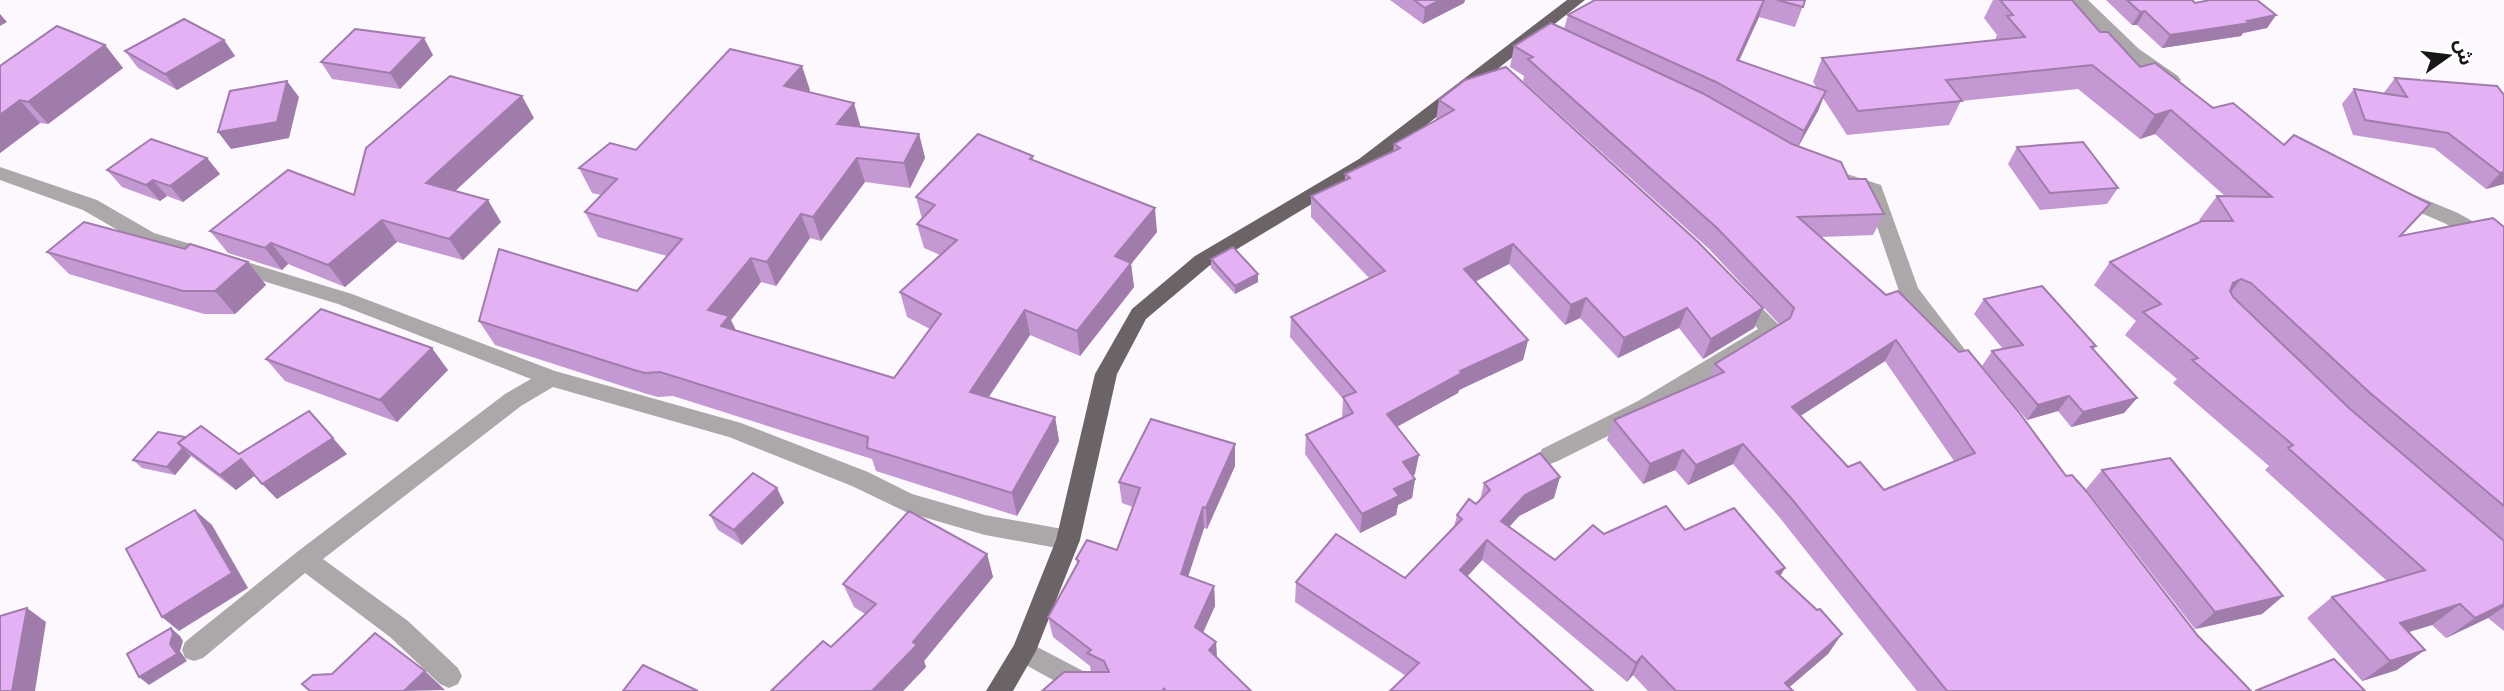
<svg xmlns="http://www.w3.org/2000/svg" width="2504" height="691" viewBox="0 0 2504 691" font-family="'PT Sans Narrow','Noto Sans Arabic',sans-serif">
<rect width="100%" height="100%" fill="#fcf8fe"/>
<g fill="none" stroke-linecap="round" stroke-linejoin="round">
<g fill="#aca7a8" fill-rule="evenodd">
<path d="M2070 0H2088L2139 49 2178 76 2181 80 2178 84C2155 90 2084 19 2070 0Z"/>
<path d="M0 167 97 200 154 233 194 245 197 250 194 255 187 257 140 243 83 210 0 180Z"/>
<path d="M1844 173 1881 185 1918 288 1969 355 1973 361 1969 367 1962 369 1955 367 1899 291 1866 194 1837 184 1835 179 1837 174Z"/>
<path d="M2400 189 2458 213 2504 239V255L2444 223 2393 201 2390 196 2393 191Z"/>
<path d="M227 256 352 294 555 371 741 423 868 472 912 494 985 515 1068 530 1076 533 1080 540 1076 547 1068 550 985 535 906 512 852 486 729 437 553 387 521 406 323 559 408 621 458 668 462 676 458 684 449 688 440 684 390 637 305 573 203 658 194 661 185 658 182 650 185 642 297 552 505 394 531 379 338 304 220 268 217 263 220 258Z"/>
<path d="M1741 291 1748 294 1779 325 1782 331 1779 337 1654 413 1558 461 1550 464 1542 461 1539 455 1542 449 1638 401 1758 329 1731 299 1734 294Z"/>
<path d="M1024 640 1106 683 1110 691H1073L1015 659 1012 651 1015 643Z"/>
</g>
<path fill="#6b6365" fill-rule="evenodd" d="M1567 0H1585L1373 167 1209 266 1146 319 1117 374 1080 540 1036 651 1013 691H986L1014 645 1056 540 1095 374 1132 309 1195 256 1359 159Z"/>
</g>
<g fill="#c498d2" fill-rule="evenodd">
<path d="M1390 0H1465L1464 3 1423 24Z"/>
<path d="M1595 0H1805L1795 27 1759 17 1739 61 1817 88 1813 82 1822 58 1995 40 1997 35 1984 18 1993 0H2072L2100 32 2140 67 2284 145 2400 236 2504 227V631L2488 618 2446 638 2432 625 2408 632 2397 670 2362 681 2307 618 2332 597 2387 581 2265 470 2269 466 2173 383 2177 379 2125 335 2136 321 2094 285 2110 262 2201 222 2199 220 2217 196H2225L2155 134 2140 139 2078 89 1961 101 1949 125 1847 135 1823 98 1818 111 1798 146 1849 179 1884 214 1873 235 1821 237 2066 476 2198 636 2251 691H1917L1780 518 1733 464 1688 485 1675 470 1643 484 1607 440 1614 420 1709 378 1715 364 1780 325 1709 249 1523 81 1524 76 1510 67 1514 46 1564 29 1568 15ZM1885 361 1954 461 1884 490 1848 467 1800 416Z"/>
<path d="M2106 0H2192L2195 3 2276 15 2267 28 2243 33 2241 36 2162 48 2137 25H2132Z"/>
<path d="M224 40 235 56 177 90 138 68 125 51Z"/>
<path d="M105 45 123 68 48 124 40 123 0 153V66Z"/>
<path d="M433 55 400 89 332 79 321 62Z"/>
<path d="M2395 78 2504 95V184L2486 189 2434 148 2353 135 2342 104 2354 89 2383 94Z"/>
<path d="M810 90 808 92 861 127 919 134 925 158 910 188 865 182 821 241 810 238 776 286 761 282 731 320 736 330 894 378 930 329 907 317 900 292 940 255 924 248 917 224 922 219 916 197 1033 156V160L1157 232 1131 264 1134 287 1080 356 1030 335 988 398 1055 417 1059 441 1017 516 876 471 872 459 673 396 658 397 647 394 495 345 479 321 637 291 667 256 598 237 585 212 601 195 592 193 579 168 636 150Z"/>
<path d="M1439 100 1763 308 1754 328 1703 359 1679 328 1618 358 1580 318 1565 325 1509 264 1475 282 1528 340 1523 360 1459 390 1458 393 1397 427 1415 474 1413 476 1415 479 1412 498 1398 505 1396 515 1360 533 1305 454 1306 435 1342 418 1343 399 1290 337 1291 317 1370 279 1311 217V196L1345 180V174L1393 151 1394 144 1436 120Z"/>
<path d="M534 118 455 191 501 222 463 260 397 242 345 287 288 264 282 270 228 253 210 231 354 195Z"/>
<path d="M2017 147 2118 188 2107 204 2040 210 2008 164Z"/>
<path d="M207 158 220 174 183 202 167 196 160 201 122 187 107 170Z"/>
<path d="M185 249 248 262 266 285 235 314H204L69 274 47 252Z"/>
<path d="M1211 259 1258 274V282L1235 294 1211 268Z"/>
<path d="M1984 299 2096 346 2093 349 2137 398 2124 413 2071 427 2058 411 2027 420 1982 366 1992 351 2003 349 1974 314Z"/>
<path d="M266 359 448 370 397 422 285 381Z"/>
<path d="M158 432 239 454H347L277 499 255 475 236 490 191 456 175 475 142 468 133 460Z"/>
<path d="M1235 444V466L1207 529 1204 528 1188 577 1214 586 1215 606 1203 632 1216 642 1217 658 1251 691 1091 672 1090 666 1053 637 1048 617 1077 564 1076 559 1117 550 1133 507 1122 503 1119 482Z"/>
<path d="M2102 470 2283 596 2262 614 2195 629 2086 489Z"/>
<path d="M1484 483 1554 498 1519 516 1509 527 1555 560 1604 534 1685 530 1785 568 1780 576 1828 654 1789 687 1793 691H1648L1633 675 1627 682 1482 560 1467 577 1593 691 1406 676 1295 602 1296 582 1405 578 1454 527 1457 515 1476 504 1480 500Z"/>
<path d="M777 488 784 503 742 545 718 530 710 515Z"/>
<path d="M987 554 993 577 924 661 926 667 903 691H771L831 647 865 614 854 607 843 584Z"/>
</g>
<g fill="#a07cab">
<path d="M1440 0H1465L1464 3 1423 24 1425 8Z"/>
<path d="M1764 0 1759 17 1730 80 1737 60Z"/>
<path d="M2145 11 2137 25H2132L2140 12Z"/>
<path d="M0 14 7 22 0 26Z"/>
<path d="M2276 15 2267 28 2243 33 2241 36 2162 48 2170 35Z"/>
<path d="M424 38 433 55 400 89 390 73Z"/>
<path d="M224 40 235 56 177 90 165 74Z"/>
<path d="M105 45 123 68 48 124 28 102Z"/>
<path d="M802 66 810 90 792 111 784 86Z"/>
<path d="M287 81 299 97 289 138 231 149 218 132Z"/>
<path d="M1826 91 1818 111 1796 151 1804 131Z"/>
<path d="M522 96 534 118 440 205 426 183Z"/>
<path d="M20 100 40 123 0 153V115Z"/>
<path d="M854 103 861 128 837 124Z"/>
<path d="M2171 110 2155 134 2140 139 2155 115Z"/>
<path d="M919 134 925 158 910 188 904 163Z"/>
<path d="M207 158 220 174 183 202 170 186Z"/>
<path d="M857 158 865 182 821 241 813 217Z"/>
<path d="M2504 172V184L2486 189 2500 173Z"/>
<path d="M153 180 167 196 160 201 146 185Z"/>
<path d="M488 200 501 222 463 260 449 239Z"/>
<path d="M1155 208 1157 232 1131 264 1134 287 1080 356 1077 331 1115 256Z"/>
<path d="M801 214 810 238 776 286 767 262Z"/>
<path d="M382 220 397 242 345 287 328 265Z"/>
<path d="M271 243 288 264 282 270 265 248Z"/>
<path d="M1513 244 1509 264 1460 289 1464 269Z"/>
<path d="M751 258 761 282 731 320 740 341 732 350 708 310Z"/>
<path d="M248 262 266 285 235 314 215 291Z"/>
<path d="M1258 274V282L1235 294V286Z"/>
<path d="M2241 279 2222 303 2233 283Z"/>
<path d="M1586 298 1580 318 1565 325 1571 305Z"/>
<path d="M1687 308 1679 328 1618 358 1624 338Z"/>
<path d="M1763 308 1754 328 1703 359 1711 339Z"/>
<path d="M1025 310 1030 335 976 416 970 392Z"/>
<path d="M1528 340 1523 360 1459 390 1458 393 1385 433 1387 414 1460 371Z"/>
<path d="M1896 340 1885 361 1782 428 1792 407Z"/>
<path d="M432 348 448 370 397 422 380 400Z"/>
<path d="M2069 396 2058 411 2027 420 2038 405Z"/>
<path d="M2137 398 2124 413 2071 427 2083 412Z"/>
<path d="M1055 417 1059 441 1017 516 1012 493Z"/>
<path d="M333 438 347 454 277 499 262 484Z"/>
<path d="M1235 444V466L1207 529 1206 508Z"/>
<path d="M1743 444 1733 464 1688 485 1696 465Z"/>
<path d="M183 448 191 456 175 475 167 467Z"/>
<path d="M1683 450 1675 470 1643 484 1650 464Z"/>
<path d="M1419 455 1415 474 1400 482 1403 462Z"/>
<path d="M241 459 257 474 236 490 220 475Z"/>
<path d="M1560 477 1554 498 1519 516 1496 542 1501 521 1525 495Z"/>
<path d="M1415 479 1412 498 1398 505 1396 515 1360 533 1362 514 1394 489Z"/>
<path d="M777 488 784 503 742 545 734 530Z"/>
<path d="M1203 507 1204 528 1182 595 1181 574Z"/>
<path d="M195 510 212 525 248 588 179 631 162 617Z"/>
<path d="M1487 540 1482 560 1455 590 1460 570Z"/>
<path d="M987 554 993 577 924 661 926 667 903 691H872Z"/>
<path d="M1785 568 1773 588 1776 572Z"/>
<path d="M1214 586 1215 606 1197 646 1195 627Z"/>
<path d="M2283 596 2262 614 2195 629 2215 612Z"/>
<path d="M2460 604 2432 625 2373 643 2400 623Z"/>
<path d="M2504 604V607L2488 618 2446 638 2475 618Z"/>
<path d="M27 608 46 622 35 691H12Z"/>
<path d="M171 628 180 636 183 641 180 651 187 661 149 685 139 677Z"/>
<path d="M1842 634 1828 654 1785 691V683Z"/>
<path d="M1216 642 1217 661 1209 650Z"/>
<path d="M2425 650 2397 670 2362 681 2390 661Z"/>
<path d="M1642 656 1633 675 1627 682 1636 663Z"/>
<path d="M425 671 445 690 404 691Z"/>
</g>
<g fill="#e4b1f4" stroke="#a07cab" stroke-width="2" fill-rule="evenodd">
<path d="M1414 0H1440L1425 8Z"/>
<path d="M1595 0H1764L1737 60 1826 91 1804 131 1716 82 1568 15Z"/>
<path d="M1777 0H1805L1803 7Z"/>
<path d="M2000 0H2072L2100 32H2108L2140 67 2155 63 2213 108 2233 103 2284 145 2294 135 2430 204 2400 236 2493 218 2504 227V506L2369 392 2251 283 2241 279 2233 283 2230 291 2233 297 2349 408 2504 541V604L2475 618 2460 604 2400 623 2425 650 2390 661 2332 597 2425 570 2288 448 2293 445 2192 360 2198 358 2143 312 2161 304 2110 262 2202 221H2233L2217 196 2272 197 2171 110 2155 115 2092 65 1946 80 1962 101 1858 111 1822 58 2025 37 2007 16 2013 15Z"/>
<path d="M2127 0H2192L2195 3 2210 0H2257L2276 15 2247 21 2250 23 2170 35 2145 11 2140 12Z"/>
<path d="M184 19 224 40 165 74 125 51Z"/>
<path d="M1551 23 1702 93 1792 144 1841 162 1849 179H1866L1884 214 1798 217 1886 295 1898 291 1959 352 1968 350 2018 411 2066 476 2072 475 2087 492 2198 636 2251 691H1947L1791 498 1743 444 1696 465 1683 450 1650 464 1614 420 1724 372 1715 364 1790 318 1794 308 1717 228 1528 59 1533 57 1514 46ZM1896 340 1975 453 1884 490 1860 462 1848 467 1792 407Z"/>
<path d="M57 26 105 45 28 102 20 100 0 115V66Z"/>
<path d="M355 29 424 38 390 73 321 62Z"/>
<path d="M730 49 802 66 784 86 854 103 837 124 919 134 904 163 857 158 813 217 801 214 767 262 751 258 708 310 729 316 721 326 894 378 941 314 900 292 957 240 917 224 935 205 916 197 978 134 1033 156 1030 159 1155 208 1115 256 1131 263 1077 331 1025 310 970 392 1055 417 1012 493 867 448 868 437 660 372 645 373 634 370 479 321 499 249 637 291 682 239 585 212 617 179 579 168 610 143 636 150Z"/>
<path d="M1506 67 1698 242 1763 308 1711 339 1687 308 1624 338 1586 298 1571 305 1513 244 1464 269 1528 340 1460 371 1462 373 1387 414 1419 455 1403 462 1415 479 1394 489 1399 496 1362 514 1306 435 1353 413 1343 397 1356 392 1291 317 1385 271 1311 196 1350 178 1345 174 1400 148 1394 144 1454 110 1439 100 1465 80Z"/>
<path d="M450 76 522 96 426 183 488 200 449 239 382 220 328 265 271 243 265 248 210 231 288 170 354 195 366 148Z"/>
<path d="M2395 78 2497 86 2504 95V172L2500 173 2448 133 2365 120 2354 89 2407 97Z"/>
<path d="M287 81 277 122 218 132 230 91Z"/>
<path d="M151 139 207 158 170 186 153 180 146 185 107 170Z"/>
<path d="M2083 142 2118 188 2050 193 2017 147Z"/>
<path d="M84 222 185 249 190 244 248 262 215 291H183L47 252Z"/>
<path d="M1233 247 1258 274 1235 286 1211 259Z"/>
<path d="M2042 286 2096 346 2091 347 2137 398 2083 412 2069 396 2038 405 1992 351 2023 345 1984 299Z"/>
<path d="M321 309 432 348 380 400 266 359Z"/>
<path d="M309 411 333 438 262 484 241 459 220 475 178 443 201 426 239 454Z"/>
<path d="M1151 419 1235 444 1206 508 1203 507 1181 574 1214 586 1195 627 1216 642 1209 650 1251 691H1164L1165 688 1162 691H1042L1064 672H1109L1104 661 1087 653 1091 650 1048 617 1079 561 1076 559 1087 540 1117 550 1140 488 1119 482Z"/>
<path d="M158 432 185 437 178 443 183 448 167 467 133 460Z"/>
<path d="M1540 453 1560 477 1525 495 1501 521 1555 560 1593 525 1604 534 1666 506 1685 530 1734 508 1785 568 1776 572 1817 610 1820 609 1842 634 1785 683 1793 691H1676L1642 656 1636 663 1487 540 1460 570 1593 691H1390L1419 663 1296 582 1336 534 1405 578 1462 519 1457 515 1469 499 1476 504 1490 490 1484 483Z"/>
<path d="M2170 458 2283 596 2215 612 2102 470Z"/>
<path d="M753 473 777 488 734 530 710 515Z"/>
<path d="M195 510 232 573 162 617 126 549Z"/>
<path d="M909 511 987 554 913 642 917 645 872 691H771L823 641 831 647 876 604 843 584Z"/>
<path d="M27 608 12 691H0V616Z"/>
<path d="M171 628 173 634 170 644 177 654 139 677 127 654Z"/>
<path d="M375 633 425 671 404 691H310L302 684 313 675 332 674Z"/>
<path d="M2334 659 2365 691H2255Z"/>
<path d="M643 665 698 691H623Z"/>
</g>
<g transform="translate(2448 56) rotate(76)" stroke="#ffffff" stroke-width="5" paint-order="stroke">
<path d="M0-5L12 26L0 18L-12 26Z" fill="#181619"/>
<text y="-10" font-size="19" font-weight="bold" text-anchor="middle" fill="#181619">ش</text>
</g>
</svg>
